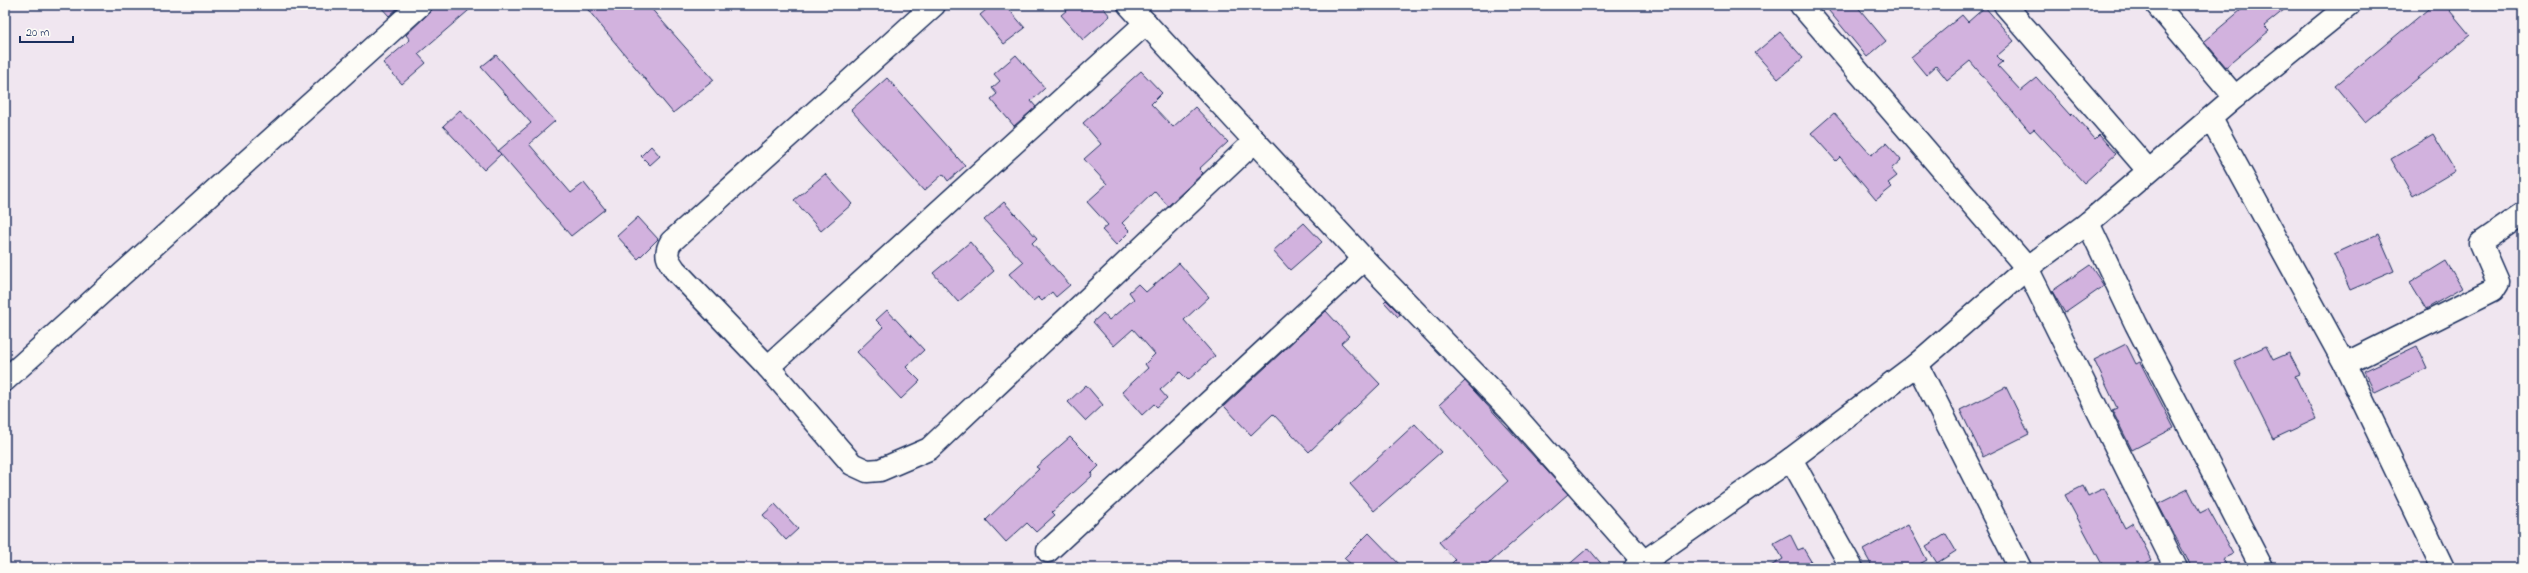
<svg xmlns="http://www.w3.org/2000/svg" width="2528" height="573" viewBox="0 0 2528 573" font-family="'Indie Flower',sans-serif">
<rect width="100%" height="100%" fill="#f0e6f0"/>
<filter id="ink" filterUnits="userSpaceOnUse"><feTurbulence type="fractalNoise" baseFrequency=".025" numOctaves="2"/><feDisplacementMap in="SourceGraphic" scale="8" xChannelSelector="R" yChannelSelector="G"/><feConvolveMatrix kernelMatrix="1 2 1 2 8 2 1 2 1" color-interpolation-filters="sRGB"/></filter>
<g filter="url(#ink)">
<g fill="#d2b2de" stroke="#1b2f5e">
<path d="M379 5H401L389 16Z"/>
<path d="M432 5H475L418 54 426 63 402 84 383 63 410 40 406 35 428 14Z"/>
<path d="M584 5H648L714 80 673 113Z"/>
<path d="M992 5H1005L1025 28 1004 44 980 15Z"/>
<path d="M1073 5H1101L1110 16 1083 40 1061 15Z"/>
<path d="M1824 5H1856L1886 41 1867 57Z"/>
<path d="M2247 5H2290L2264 26 2269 31 2226 67 2204 41Z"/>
<path d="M2433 5H2445L2470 35 2365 122 2335 86Z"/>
<path d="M1985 7 2014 41 1997 56 2003 62 1998 66 2021 91 2037 78 2070 115 2072 113 2095 139 2099 135 2116 154 2084 183 2034 129 2030 132 1970 61 1947 80 1936 66 1926 75 1911 57 1962 15 1968 22Z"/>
<path d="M1780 32 1803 58 1778 79 1755 53Z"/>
<path d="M496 55 555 121 529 144 571 193 584 183 605 209 571 236 498 151 531 123 481 67Z"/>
<path d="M1016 55 1045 88 1031 101 1036 107 1014 126 991 99 997 94 992 88 1000 81 994 74Z"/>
<path d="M1141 71 1162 93 1151 104 1173 127 1195 107 1228 142 1199 169 1203 173 1168 206 1155 191 1122 223 1130 231 1116 245 1102 230 1108 225 1087 202 1107 184 1084 159 1101 144 1083 123Z"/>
<path d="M887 78 965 166 948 181 943 174 924 191 851 110Z"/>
<path d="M460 110 501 154 484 170 443 126Z"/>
<path d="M1834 113 1871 155 1886 143 1901 160 1891 169 1897 176 1888 183 1892 187 1876 200 1840 157 1836 161 1811 133Z"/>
<path d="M2433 134 2455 171 2413 196 2391 159Z"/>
<path d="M651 146 660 156 650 165 641 156Z"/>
<path d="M825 174 852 204 821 231 794 200Z"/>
<path d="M1004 202 1037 238 1032 243 1070 285 1056 297 1052 292 1042 301 1038 297 1033 301 1009 274 1023 262 984 220Z"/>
<path d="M638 217 658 239 638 259 617 236Z"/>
<path d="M1304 223 1322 242 1290 270 1273 251Z"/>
<path d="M2378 234 2394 271 2350 290 2334 254Z"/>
<path d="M970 242 994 271 958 302 933 273Z"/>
<path d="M2446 261 2462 288 2426 309 2410 283Z"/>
<path d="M1179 263 1209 297 1184 320 1215 356 1188 380 1180 372 1160 390 1167 398 1157 407 1154 404 1142 415 1122 392 1148 368 1145 364 1155 354 1133 329 1114 346 1093 322 1103 313 1109 320 1134 299 1129 292 1138 284 1146 292Z"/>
<path d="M2090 265 2104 286 2065 313 2052 291Z"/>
<path d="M1386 300 1400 314 1398 317 1384 302Z"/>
<path d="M887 310 924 350 906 367 920 381 901 399 857 352 883 327 876 320Z"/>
<path d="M1326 311 1349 336 1341 343 1380 384 1309 452 1273 414 1251 435 1224 406Z"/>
<path d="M2126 344 2136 364 2140 362 2174 428 2132 450 2112 410 2117 408 2094 360Z"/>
<path d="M2266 346 2273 360 2289 353 2300 374 2295 376 2316 419 2273 439 2234 361Z"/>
<path d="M2417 346 2427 368 2375 393 2364 371Z"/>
<path d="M1465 381 1568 494 1484 568H1447L1455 560 1439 542 1508 481 1440 404Z"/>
<path d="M1086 385 1103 405 1086 421 1068 402Z"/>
<path d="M2006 387 2029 434 1983 457 1960 410Z"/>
<path d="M1415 424 1441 452 1374 511 1350 484Z"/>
<path d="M1070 437 1099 466 1091 474 1092 476 1052 512 1055 515 1036 532 1027 523 1006 542 986 520 1039 469 1036 467Z"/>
<path d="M2083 486 2088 496 2104 488 2125 528 2133 523 2152 560 2136 568H2104L2065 495Z"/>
<path d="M2188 489 2200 513 2208 509 2233 554 2222 559 2227 568H2192L2158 504Z"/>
<path d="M775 504 798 529 786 540 763 515Z"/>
<path d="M1908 525 1927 560 1912 568H1873L1863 550Z"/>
<path d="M1369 533 1403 568H1355L1344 558Z"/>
<path d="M1790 534 1798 550 1803 548 1815 568H1767L1783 559 1774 543Z"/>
<path d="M1946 534 1956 551 1937 563 1926 546Z"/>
<path d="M1588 548 1605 568H1565Z"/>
</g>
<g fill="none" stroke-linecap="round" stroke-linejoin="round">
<defs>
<g id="minor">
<path d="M934 5 671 242C664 254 668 260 675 270L768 367 852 464 867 471 880 470 929 449 1255 141"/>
<path d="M1129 5 1364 259 1508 408 1643 561"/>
<path d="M1801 5 2027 268 2176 568"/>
<path d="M2005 5 2148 170"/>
<path d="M2157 5 2235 97"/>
<path d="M2211 119 2345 364 2443 568"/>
<path d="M2088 223 2136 324 2262 568"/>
<path d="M1917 364 2020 568"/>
<path d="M2345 364 2493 290 2498 282 2481 243 2523 214"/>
<path d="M768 367 1146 23"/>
<path d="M5 380 420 5"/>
<path d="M1791 459 1852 568"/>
<path d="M1048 551 1364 259"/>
<path d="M1635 568 1791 459 1917 364 2027 268 2088 223 2235 97 2349 5"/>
</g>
</defs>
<use href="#minor" stroke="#1b2f5e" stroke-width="25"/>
<use href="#minor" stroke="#fdfcf7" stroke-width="22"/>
</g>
</g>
<rect width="2528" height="573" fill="none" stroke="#fdfcf7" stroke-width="20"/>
<rect x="10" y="10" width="2508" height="553" fill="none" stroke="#1b2f5e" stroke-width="1.5" filter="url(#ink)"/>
<path d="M20 36v6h53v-6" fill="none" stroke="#1b2f5e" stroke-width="2"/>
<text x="26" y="36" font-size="12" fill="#1b2f5e" stroke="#fdfcf7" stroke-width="3" paint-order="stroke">20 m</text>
</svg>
